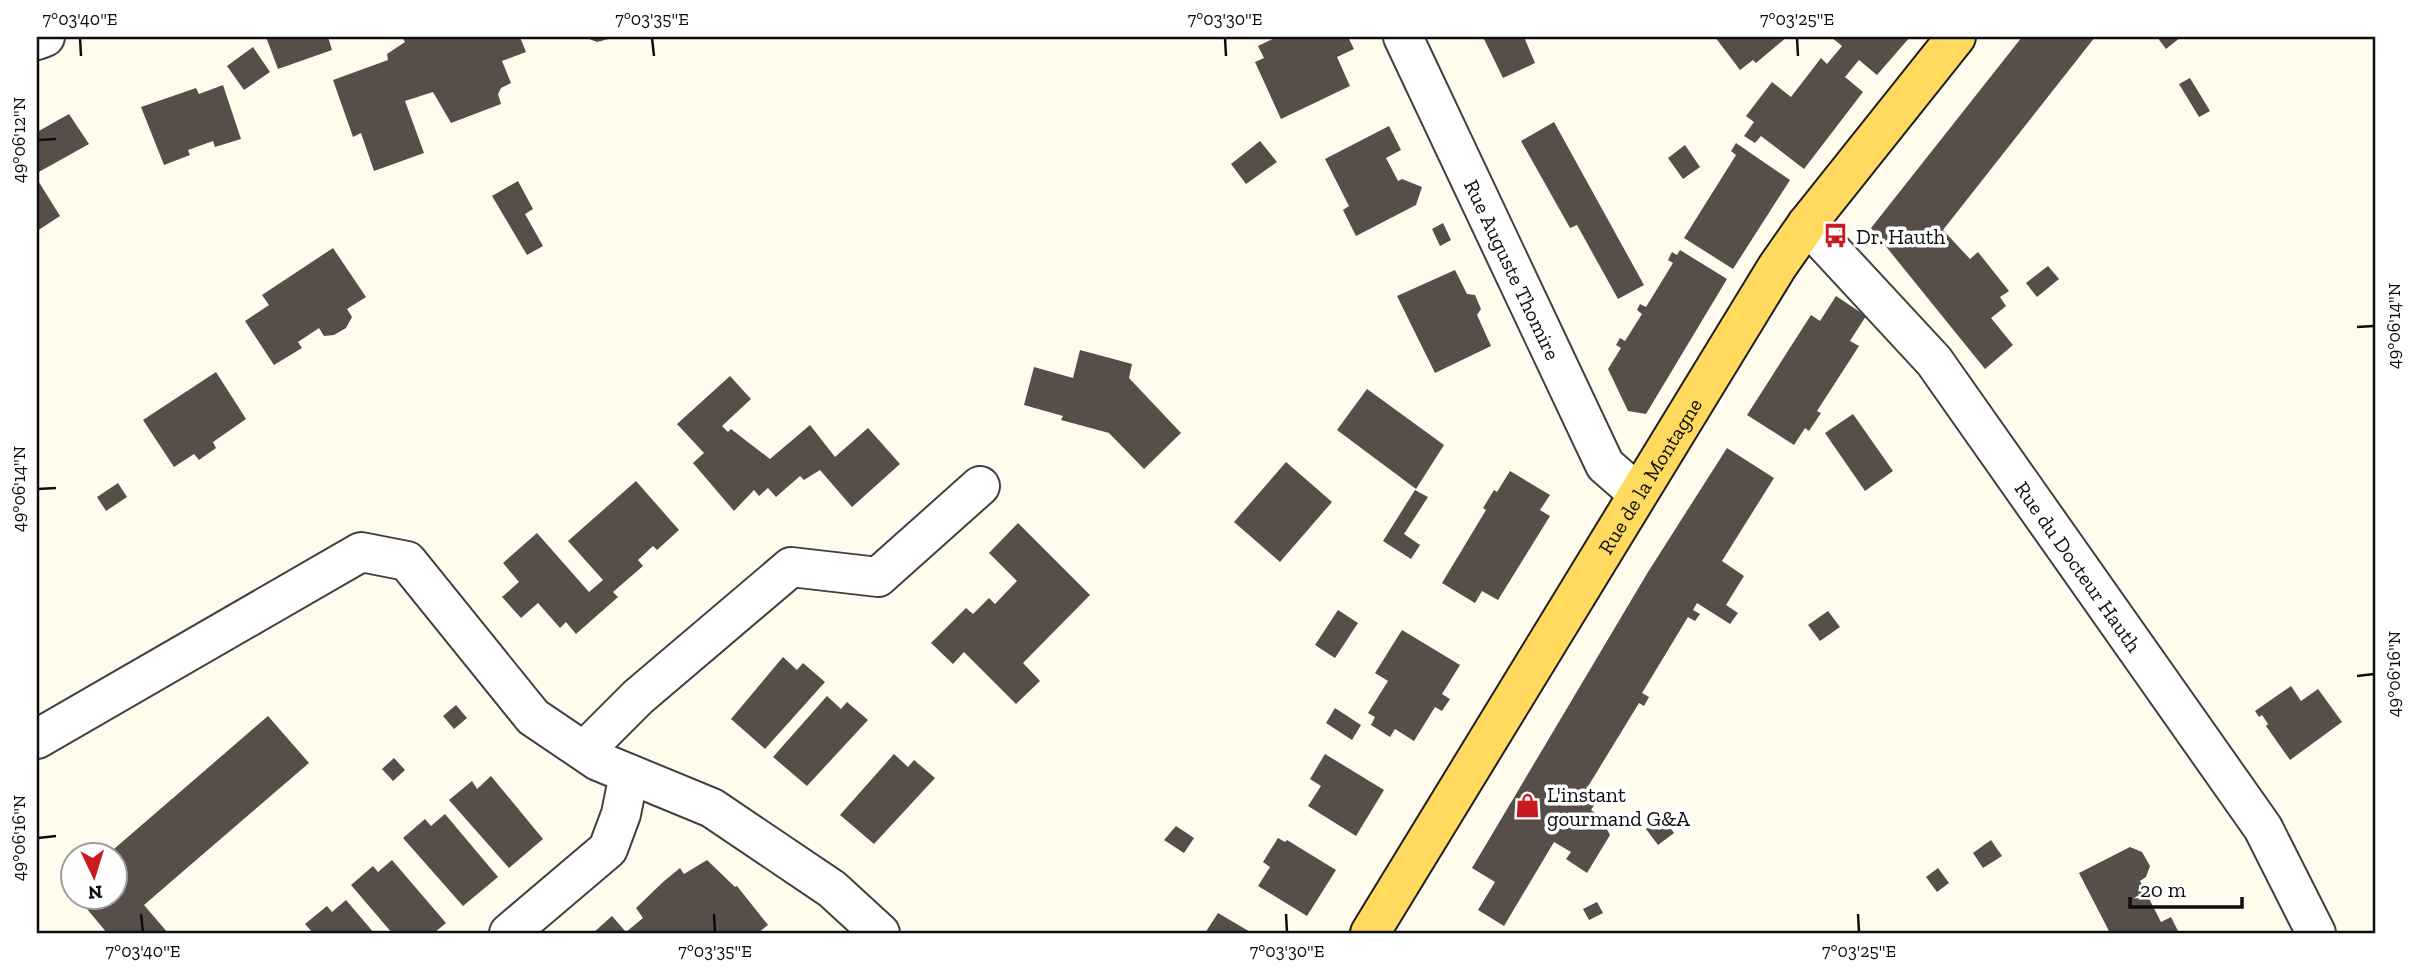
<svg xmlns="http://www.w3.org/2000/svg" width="2413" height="970" viewBox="0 0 2413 970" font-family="'Zilla Slab',serif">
<rect width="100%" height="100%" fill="#fffcee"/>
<g fill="#574e49">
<path d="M266 37H328L332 50 278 69Z"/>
<path d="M402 37H520L526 52 502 61 511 83 501 88 498 94 501 104 451 123 433 92 405 101 424 153 374 171 361 133 353 137 333 80 388 60 387 54 405 42Z"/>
<path d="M584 37H616L597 42Z"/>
<path d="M1277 37H1348L1354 49 1337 57 1350 86 1281 119 1255 62 1264 58 1258 46Z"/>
<path d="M1483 37H1524L1535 63 1503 78Z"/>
<path d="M1715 37H1787L1756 63 1753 60 1740 70Z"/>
<path d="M1831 37H1910L1877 75 1859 60 1845 77 1863 92 1804 169 1761 136 1755 143 1744 136 1754 122 1746 116 1772 82 1791 97 1821 58 1827 64 1842 46Z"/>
<path d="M2022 37H2095L1943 230 1970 259 1978 252 2009 291 2000 297 2006 306 1991 318 2013 345 1985 369 1871 228Z"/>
<path d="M2157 37H2181L2166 49Z"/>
<path d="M253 47 270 72 244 90 227 66Z"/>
<path d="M2190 78 2210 111 2199 117 2179 84Z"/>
<path d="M223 85 241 139 215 147 213 141 188 150 190 155 164 165 141 107 196 88 199 94Z"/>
<path d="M69 114 89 144 37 173V132Z"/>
<path d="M1554 122 1644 285 1618 299 1577 225 1570 228 1521 141Z"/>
<path d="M1389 126 1401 150 1386 158 1398 181 1402 179 1422 187 1416 205 1356 236 1343 210 1349 206 1325 159Z"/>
<path d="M1260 141 1277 162 1246 184 1231 164Z"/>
<path d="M1736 143 1790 180 1733 269 1684 238 1736 155 1731 151Z"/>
<path d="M1685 145 1700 167 1683 179 1668 158Z"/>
<path d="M37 179 60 216 37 231Z"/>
<path d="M518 181 533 209 525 214 543 246 527 255 492 196Z"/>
<path d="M1443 223 1451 240 1440 246 1432 229Z"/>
<path d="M333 248 366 297 347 309 352 317 346 328 334 335 324 336 319 328 298 342 302 348 274 365 245 321 269 305 262 295Z"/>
<path d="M1680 250 1727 279 1646 414 1628 411 1608 369 1621 348 1616 345 1620 338 1625 341 1642 314 1637 310 1640 304 1646 307 1673 263 1668 260 1672 252 1677 255Z"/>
<path d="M2048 266 2059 279 2037 297 2026 283Z"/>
<path d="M1455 270 1467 294 1475 295 1481 309 1477 315 1491 346 1435 373 1397 296Z"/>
<path d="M1836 296 1866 316 1850 341 1859 346 1817 411 1821 413 1809 431 1805 428 1794 445 1747 415 1811 315 1820 321Z"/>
<path d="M1080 350 1132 364 1129 378 1181 433 1144 469 1109 433 1061 420 1063 416 1024 405 1034 367 1073 378Z"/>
<path d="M216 372 246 419 213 442 216 448 199 460 194 454 174 467 143 420Z"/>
<path d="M730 376 751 399 722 426 728 432 731 429 770 459 810 425 835 457 868 428 900 464 852 507 820 470 804 480 800 476 776 497 768 488 759 496 754 490 734 511 693 463 704 453 677 424Z"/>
<path d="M1367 389 1444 445 1416 489 1337 430Z"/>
<path d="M1853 414 1893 471 1865 491 1825 433Z"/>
<path d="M1727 448 1774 478 1722 561 1744 576 1726 605 1738 613 1730 624 1697 603 1693 610 1700 614 1695 621 1688 617 1642 693 1649 697 1644 706 1639 703 1584 793 1597 801 1591 810 1600 816 1610 835 1587 873 1566 859 1571 852 1554 842 1504 926 1478 910 1495 882 1472 868 1648 572Z"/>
<path d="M1286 462 1332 502 1280 562 1234 522Z"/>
<path d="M1510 471 1550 495 1540 510 1550 516 1498 600 1482 591 1475 603 1442 583 1486 510 1483 508 1494 490 1497 492Z"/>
<path d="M636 481 679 530 657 550 653 546 638 560 643 566 613 592 618 597 576 634 566 622 560 628 538 603 521 618 502 597 519 582 503 563 537 533 589 592 603 580 568 541Z"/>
<path d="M118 483 127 497 106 511 97 497Z"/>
<path d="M1415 490 1428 497 1404 534 1420 545 1411 559 1383 541Z"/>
<path d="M1018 523 1090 595 1023 663 1040 681 1016 704 964 652 953 664 931 643 966 608 973 614 989 598 995 604 1017 581 989 553Z"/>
<path d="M1338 610 1358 623 1335 658 1315 645Z"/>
<path d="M1828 611 1840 627 1820 641 1808 625Z"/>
<path d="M1402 630 1460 665 1442 694 1450 699 1442 711 1435 707 1414 741 1395 729 1390 737 1371 725 1375 717 1368 713 1388 681 1375 673Z"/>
<path d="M783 657 797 670 803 663 825 682 765 749 731 719Z"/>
<path d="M2291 686 2301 701 2318 689 2342 722 2290 760 2266 726 2268 724 2262 715 2259 717 2255 711Z"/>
<path d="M827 696 841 709 847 702 868 720 807 786 773 757Z"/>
<path d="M456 705 467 718 454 729 443 716Z"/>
<path d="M1335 708 1361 725 1352 740 1326 723Z"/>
<path d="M268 716 309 763 144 905 168 933H107L77 897H116V855H107Z"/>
<path d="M894 754 908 767 914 760 935 778 874 844 840 815Z"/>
<path d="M1325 754 1384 790 1356 836 1308 806 1321 786 1310 779Z"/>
<path d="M394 758 405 770 393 781 382 769Z"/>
<path d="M491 776 543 839 509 868 449 800 472 781 477 789Z"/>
<path d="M445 814 498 877 463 906 403 838 425 819 431 826Z"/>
<path d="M1663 817 1674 833 1658 845 1646 829Z"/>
<path d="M1176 826 1194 838 1184 853 1164 840Z"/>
<path d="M1278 838 1285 842 1287 840 1336 870 1307 916 1258 886 1270 867 1263 862Z"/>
<path d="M1991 840 2002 856 1983 868 1973 853Z"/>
<path d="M2130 847 2142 852 2150 866 2146 877 2140 881 2161 922 2171 917 2179 933H2110L2079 873Z"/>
<path d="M392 860 446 923 434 933H392L351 885 373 866 378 872Z"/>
<path d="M707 860 735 887 737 886 768 925 758 933H593L612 916 626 932 643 918 636 908 663 882 680 868 684 874Z"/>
<path d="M1938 868 1949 883 1937 892 1926 877Z"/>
<path d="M346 900 374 933H313L305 924 327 906 332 912Z"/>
<path d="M1597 902 1603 913 1589 920 1583 909Z"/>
<path d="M1218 913 1252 933H1205Z"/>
</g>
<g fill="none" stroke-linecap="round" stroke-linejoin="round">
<defs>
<g id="minor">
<path id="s1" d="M1403 37 1605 465 1637 493"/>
<path d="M37 40 45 37"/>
<path id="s2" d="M1807 224 1934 361 2263 828 2316 933"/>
<path d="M37 739 361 552 407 561 533 717 598 761 712 808 832 889 880 933"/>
<path d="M584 751 638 697 791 567 878 577 980 486"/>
<path d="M509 933 608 849 621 814 629 774"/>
</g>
<g id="major">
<path id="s3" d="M1370 933 1777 267 1807 224 1956 37"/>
</g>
</defs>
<use href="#minor" stroke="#404040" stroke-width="42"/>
<use href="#major" stroke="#1e1e1e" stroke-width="42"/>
<use href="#minor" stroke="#fff" stroke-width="38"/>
<use href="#major" stroke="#ffda5e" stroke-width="38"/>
</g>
<path fill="none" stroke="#0d0d0d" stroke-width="2.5" d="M80 38 81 56M652 38 654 56M1225 38 1226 56M1797 38 1798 56M38 140 56 139M2357 327 2374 326M38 489 56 488M2357 676 2374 674M38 838 56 836M141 914 143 932M714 914 715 932M1286 914 1287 932M1858 914 1859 932"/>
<defs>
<symbol id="bus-bare" viewBox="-9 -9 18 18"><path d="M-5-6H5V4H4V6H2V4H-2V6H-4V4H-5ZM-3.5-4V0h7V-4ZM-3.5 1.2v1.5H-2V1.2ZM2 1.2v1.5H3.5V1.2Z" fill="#c71b21" stroke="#fff" stroke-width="2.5" paint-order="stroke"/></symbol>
<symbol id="shop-bare" viewBox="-9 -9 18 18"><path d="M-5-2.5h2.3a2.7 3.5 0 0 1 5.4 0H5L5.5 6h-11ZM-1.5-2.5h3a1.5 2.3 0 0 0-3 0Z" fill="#c71b21" stroke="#fff" stroke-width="2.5" paint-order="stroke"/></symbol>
</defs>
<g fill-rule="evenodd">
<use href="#bus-bare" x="1818" y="218" width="35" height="35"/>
<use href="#shop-bare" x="1510" y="788" width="35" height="35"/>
</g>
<g text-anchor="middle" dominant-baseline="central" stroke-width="7" stroke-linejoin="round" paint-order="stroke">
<g font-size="21" fill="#0d0d0d" stroke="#fff" text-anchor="start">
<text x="1856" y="236">Dr. Hauth</text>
<text x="1547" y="794">L'instant<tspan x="1547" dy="24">gourmand G&amp;A</tspan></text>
</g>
<g font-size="21" fill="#0d0d0d" stroke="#fff">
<text stroke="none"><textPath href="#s1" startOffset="257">Rue Auguste Thomire</textPath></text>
<text stroke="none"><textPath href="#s3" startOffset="536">Rue de la Montagne</textPath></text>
<text stroke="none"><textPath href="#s2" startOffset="438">Rue du Docteur Hauth</textPath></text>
</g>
</g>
<rect width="2413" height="970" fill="none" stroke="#ffffff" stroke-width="77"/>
<g transform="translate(94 876) rotate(176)"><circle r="33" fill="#ffffff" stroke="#9e9e9e" stroke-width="2"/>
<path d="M0-5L12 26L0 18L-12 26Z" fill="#c71b21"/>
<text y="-10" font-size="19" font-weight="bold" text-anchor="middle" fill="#0d0d0d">N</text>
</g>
<path d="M2130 897v10h112v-10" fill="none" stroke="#0d0d0d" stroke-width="3.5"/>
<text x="2140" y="897" font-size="21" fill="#0d0d0d" stroke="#ffffff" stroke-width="5" paint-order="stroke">20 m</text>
<rect x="38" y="38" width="2336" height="894" fill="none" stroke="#0d0d0d" stroke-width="2.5"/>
<g font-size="18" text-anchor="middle" fill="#0d0d0d">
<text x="80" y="25">7°03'40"E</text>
<text x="652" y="25">7°03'35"E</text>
<text x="1225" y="25">7°03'30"E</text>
<text x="1797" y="25">7°03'25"E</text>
<text transform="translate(19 140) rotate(-90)" y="6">49°06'12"N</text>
<text transform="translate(2394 326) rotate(-90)" y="6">49°06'14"N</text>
<text transform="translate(19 489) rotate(-90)" y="6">49°06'14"N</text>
<text transform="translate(2394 674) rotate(-90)" y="6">49°06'16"N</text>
<text transform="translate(19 838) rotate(-90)" y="6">49°06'16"N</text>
<text x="143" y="957">7°03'40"E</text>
<text x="715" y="957">7°03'35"E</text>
<text x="1287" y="957">7°03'30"E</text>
<text x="1859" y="957">7°03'25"E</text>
</g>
</svg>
